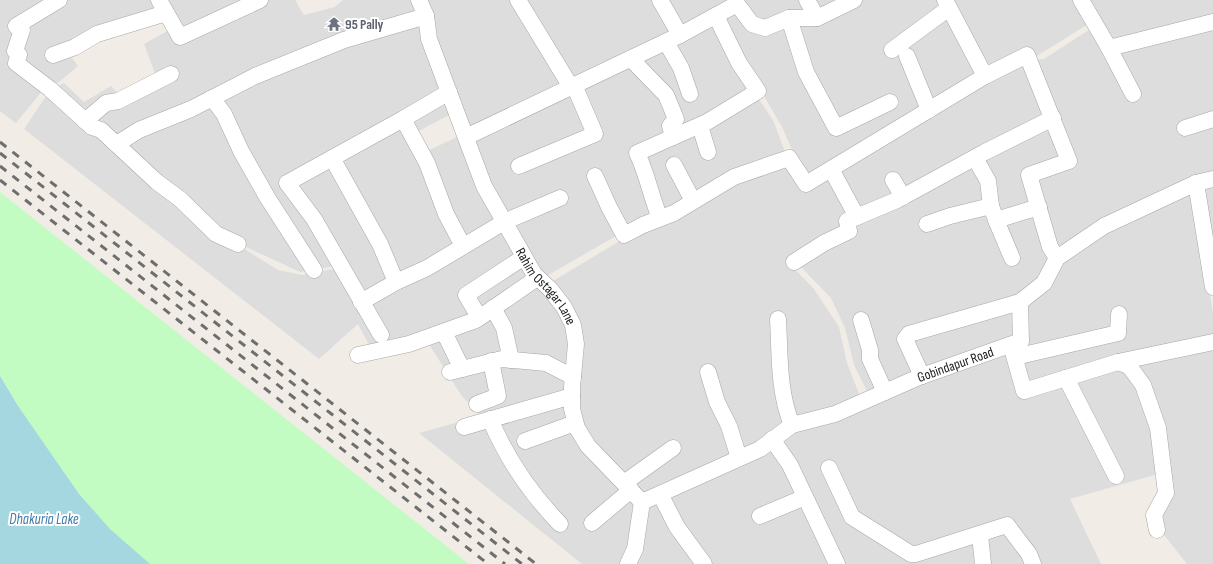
<svg xmlns="http://www.w3.org/2000/svg" width="1213" height="564" viewBox="0 0 1213 564" font-family="'Sofia Sans Condensed',sans-serif">
<rect width="100%" height="100%" fill="#f1ede6"/>
<g fill="#dedddd">
<path d="M0 0H251L180 33 163 12 69 54 78 66 59 82 43 90 16 123 0 111Z"/>
<path d="M267 0H295L304 15 335 7 343 0H415L423 14 117 140 55 87 64 83 84 102 111 86 126 102 159 84 144 44 169 30 180 41Z"/>
<path d="M423 0H654L674 35 468 134Z"/>
<path d="M664 0H940L977 76 808 180 793 152 782 127 716 13 682 31Z"/>
<path d="M948 0H1077L1090 23 1037 56 1019 54 985 74Z"/>
<path d="M1085 0H1213V19L1112 46Z"/>
<path d="M715 20 735 64 773 120 787 157 618 235 543 278 467 141Z"/>
<path d="M421 22 451 114 415 133 425 152 459 136 499 224 362 300 341 265 300 272 216 233 121 147 335 48Z"/>
<path d="M1213 25V175L1062 252 1056 245 1037 176 1076 163 1030 60 1044 59 1095 26 1109 51Z"/>
<path d="M1022 62 1064 160 1026 173 1052 261 1039 282 1018 300 1016 339 869 395 854 365 845 328 831 298 798 264 851 223 835 171Z"/>
<path d="M48 93 99 134 214 238 246 250 278 270 302 275 338 268 358 306 502 226 531 278 475 317 371 349 358 324 319 359 24 129Z"/>
<path d="M789 161 805 188 829 173 852 215 844 230 790 264 814 289 839 327 847 363 861 399 643 499 594 448 575 409 579 342 548 284 643 227 736 179Z"/>
<path d="M1213 183V266L1199 186Z"/>
<path d="M1192 189 1213 313V564H1187L1161 531 1165 472 1070 499 1101 564H842L778 442 795 429 1025 343 1024 304 1058 263 1105 230Z"/>
<path d="M536 282 553 298 572 344 568 416 639 504 624 564H582L419 433 481 416 461 395 427 341Z"/>
<path d="M772 444 832 564H634L645 506Z"/>
</g>
<path fill="#c2fcc3" d="M0 192 469 564H0Z"/>
<path fill="#a5d7e1" d="M0 376 18 406 79 494 110 529 150 564H0Z"/>
<g fill="none" stroke-linecap="round" stroke-linejoin="round">
<defs>
<g id="minor">
<path d="M159 0 180 37 260 0"/>
<path id="s1" d="M419 0 426 16 429 39 484 186 534 274 550 289 564 307 573 325 576 344 572 387V409L577 428 588 446 642 502"/>
<path d="M518 0 571 87"/>
<path d="M807 0 817 18"/>
<path d="M945 0 985 76"/>
<path d="M1081 0 1109 48"/>
<path d="M789 18 806 72 836 128 890 102"/>
<path d="M16 26 59 0"/>
<path d="M22 30 15 51 19 55 16 63 50 89 92 127 101 130 157 182 180 199 216 234 238 244"/>
<path d="M680 35 737 4 752 24 765 28 789 18H817L854 0"/>
<path d="M666 42 681 68 690 94"/>
<path d="M892 50 949 8"/>
<path d="M53 55 75 47 97 34 166 13"/>
<path d="M907 56 929 110"/>
<path d="M631 59 666 95 676 119 670 126 673 137 637 153C647 173 651 197 660 218"/>
<path d="M1133 94 1109 48 1213 22"/>
<path d="M212 98 224 114 241 151 267 197 314 270"/>
<path d="M403 119 427 163 446 214 463 246"/>
<path d="M85 121 106 103 118 101 171 74"/>
<path d="M700 126 708 152"/>
<path d="M1185 128 1213 119"/>
<path d="M466 137 680 35 660 0"/>
<path d="M673 137 707 122 758 91 739 63 716 16"/>
<path d="M117 144 139 130 191 109 255 76 344 40 426 16"/>
<path d="M332 158 380 244 396 282"/>
<path d="M674 165 693 201"/>
<path d="M519 166 595 134 574 85"/>
<path d="M831 169 857 217"/>
<path d="M595 176 609 207 624 235 643 225 674 213 734 177 789 158 806 184 985 76 1027 55 1069 161 1029 175 1050 247 1057 258"/>
<path d="M893 180 903 197"/>
<path d="M1196 183 1213 287"/>
<path d="M991 206 996 220 1012 258"/>
<path d="M996 220 1039 207"/>
<path d="M927 224 950 216 991 206 988 181 975 158"/>
<path d="M794 262 824 243 849 231 847 221 897 200 985 152 1053 118"/>
<path d="M361 302 396 282 427 268 504 222 560 198"/>
<path d="M493 308 504 328 511 360"/>
<path d="M479 317 466 295 524 257"/>
<path d="M778 319C780 354 778 391 792 425"/>
<path d="M861 320 870 350V359L885 392"/>
<path d="M444 332 462 369"/>
<path d="M381 335 314 219 287 183 403 119 449 92"/>
<path d="M1011 345 1024 391 1118 362 1213 342"/>
<path d="M358 355 409 344 476 320 537 278"/>
<path d="M1015 357 1118 333 1119 314"/>
<path d="M1118 362 1129 366 1143 385 1158 428 1166 493 1154 515 1157 530"/>
<path d="M450 372 502 359 546 363 573 377"/>
<path d="M708 372 717 402 729 426 739 458"/>
<path d="M922 376 905 339 909 334 1020 302"/>
<path d="M1066 378 1116 476"/>
<path d="M477 404 498 396 491 361"/>
<path d="M490 419C507 459 530 493 560 524"/>
<path d="M464 427 572 396"/>
<path d="M772 439 790 465 837 564"/>
<path d="M525 441 575 423"/>
<path d="M829 468 852 517 911 554H916L1007 525 1029 554 1033 564"/>
<path d="M624 483 673 448"/>
<path d="M660 494 677 527 704 564"/>
<path id="s2" d="M642 502 760 449 792 425 835 414 919 377 1021 341 1020 302 1044 283 1057 258 1104 226 1196 183 1213 179"/>
<path d="M760 516 805 497"/>
<path d="M592 523 631 490"/>
<path d="M980 535 983 564"/>
<path d="M628 564 635 549 642 502"/>
</g>
</defs>
<use href="#minor" stroke="#a7a7a7" stroke-width="17"/>
<use href="#minor" stroke="#fff" stroke-width="16"/>
<g stroke="#6e6e6e" stroke-width="3" stroke-dasharray="8 8" stroke-linecap="butt">
<path d="M0 142 536 564"/>
<path d="M0 153 522 564"/>
<path d="M0 166 505 564"/>
<path d="M0 180 488 564"/>
</g>
</g>
<defs>
<symbol id="temple-bare" viewBox="-9 -9 18 18"><path d="M0-6L5-2H3V0L6.5 2.5H4V6H1.5V3h-3V6H-4V2.5H-6.5L-3 0V-2H-5Z" fill="#6b7280" stroke="#fff" stroke-width="2.5" paint-order="stroke"/></symbol>
</defs>
<g fill-rule="evenodd">
<use href="#temple-bare" x="324" y="14" width="20" height="20"/>
</g>
<g text-anchor="middle" dominant-baseline="central" stroke-width="4" stroke-linejoin="round" paint-order="stroke">
<g font-size="14" font-weight="bold" fill="#5b616d" stroke="#fff" text-anchor="start">
<text x="345" y="24">95 Pally</text>
</g>
<g font-size="14" fill="#202020" stroke="#fff">
<text stroke="none"><textPath href="#s1" startOffset="316">Rahim Ostagar Lane</textPath></text>
<text stroke="none"><textPath href="#s2" startOffset="344">Gobindapur Road</textPath></text>
</g>
<g font-size="15" font-style="italic" fill="#427aa6" stroke="#fff">
<text x="44" y="519">Dhakuria Lake</text>
</g>
</g>
</svg>
